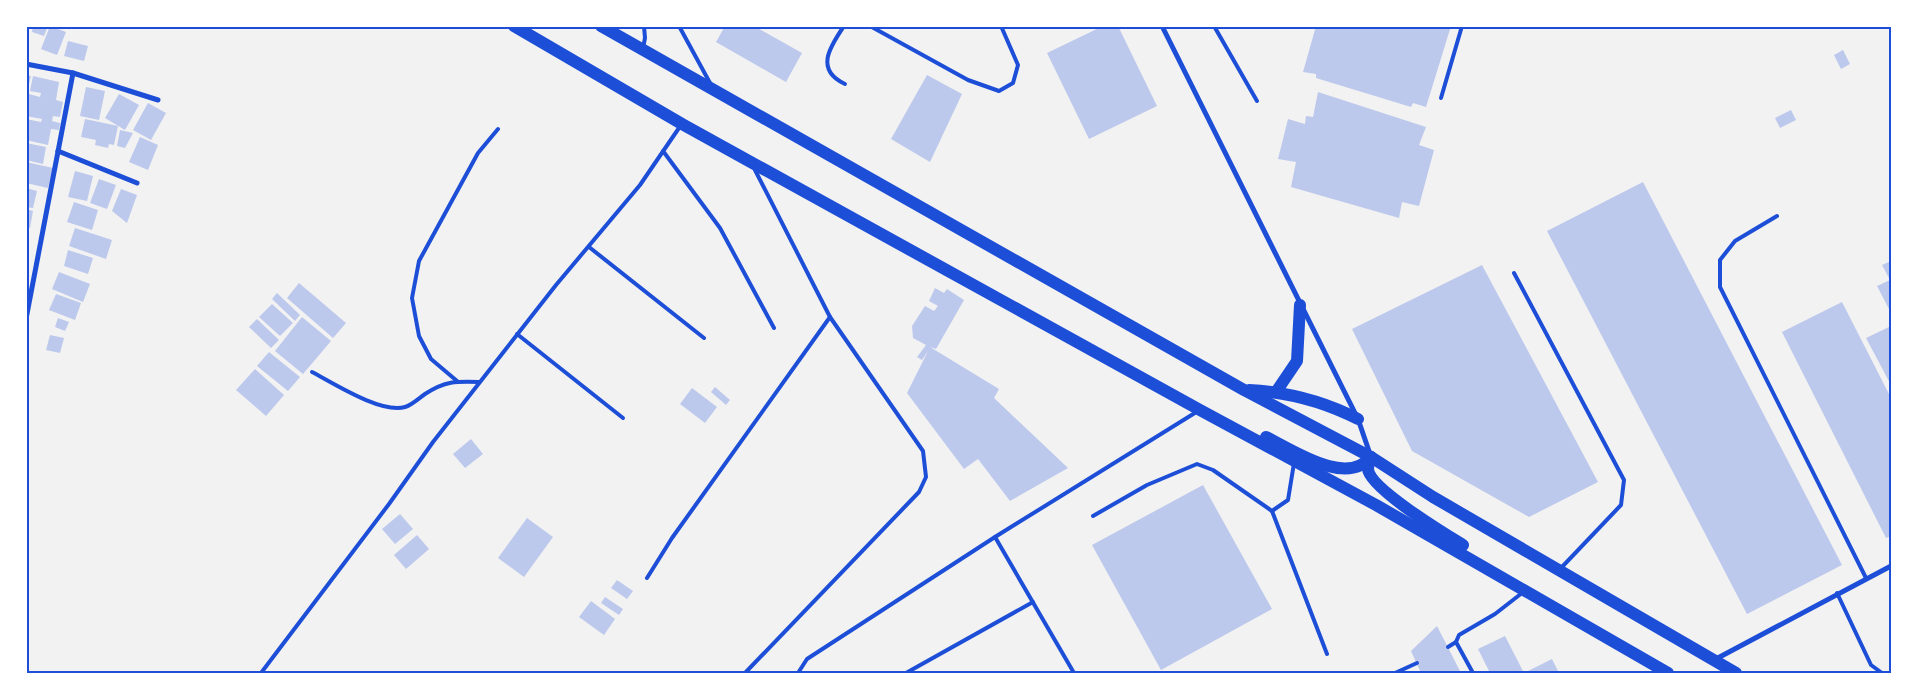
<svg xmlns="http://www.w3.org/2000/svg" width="1917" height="699" viewBox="0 0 1917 699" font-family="Quicksand,sans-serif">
<rect width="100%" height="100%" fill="#f2f2f2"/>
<g fill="#bdc9ec">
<path d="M33 26H48L44 36 32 32Z"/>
<path d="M50 26 66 32 57 55 41 49Z"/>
<path d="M725 26H754L802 53 786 82 716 42Z"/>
<path d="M1103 26H1118L1157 106 1089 139 1047 53Z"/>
<path d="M1316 26H1451L1426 107 1413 103 1411 107 1316 78V74L1303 72Z"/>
<path d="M68 41 88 46 84 61 64 56Z"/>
<path d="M1843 50 1850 64 1841 69 1834 55Z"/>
<path d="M26 75 31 76 27 92H26Z"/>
<path d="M927 75 962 94 930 162 891 139Z"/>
<path d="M33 76 59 82 56 100 63 102 60 117 53 116 52 121 60 123 59 130 51 129 48 145 26 140V119L41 122 42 119 26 116V102L29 94 40 97 41 93 30 91Z"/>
<path d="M86 87 105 91 99 120 80 116Z"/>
<path d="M1318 92 1426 127 1419 145 1434 150 1419 206 1402 202 1399 218 1291 187 1296 162 1278 159 1288 119 1305 124 1306 116 1313 117Z"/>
<path d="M119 94 139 105 125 130 105 118Z"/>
<path d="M148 103 166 113 151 140 133 130Z"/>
<path d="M1791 110 1796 120 1780 128 1775 118Z"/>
<path d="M85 119 118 126 114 145 109 144 108 148 95 145 96 140 81 137Z"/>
<path d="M120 130 133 133 125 148 117 146Z"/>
<path d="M140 137 158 145 148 170 129 162Z"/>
<path d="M26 143 46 147 43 164 26 160Z"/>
<path d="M26 162 53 168 48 188 26 183Z"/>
<path d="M75 171 93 176 87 201 68 197Z"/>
<path d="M99 179 116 185 107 209 90 203Z"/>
<path d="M1643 182 1842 565 1747 614 1547 231Z"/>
<path d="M26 188 37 191 33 208 26 207Z"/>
<path d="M121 189 137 195 127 223 112 211Z"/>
<path d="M74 202 98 210 92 230 67 222Z"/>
<path d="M26 209 33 211 30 228 26 227Z"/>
<path d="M75 228 112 240 106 259 69 246Z"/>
<path d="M68 250 93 258 88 274 64 266Z"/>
<path d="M1891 261V313L1877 286 1890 280 1882 265Z"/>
<path d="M1482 265 1598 482 1529 517 1412 451 1352 329Z"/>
<path d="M59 272 90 284 83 302 52 289Z"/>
<path d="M299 283 346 323 333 338 287 298Z"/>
<path d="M935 288 944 293 947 289 964 300 936 349 930 347 999 389 994 398 1068 468 1010 501 978 459 964 469 907 393 928 351 922 360 917 357 926 345 913 338 912 326 925 306 934 311 938 306 929 301Z"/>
<path d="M277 293 300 315 295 321 272 299Z"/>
<path d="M56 294 81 303 75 320 49 310Z"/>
<path d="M1842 302 1891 398V536L1886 538 1782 332Z"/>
<path d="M272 304 293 323 280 336 259 317Z"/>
<path d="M302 317 331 341 303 374 275 351Z"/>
<path d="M58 318 69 322 65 331 55 327Z"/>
<path d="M257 319 279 340 271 348 249 327Z"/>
<path d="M1891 326V385L1866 338Z"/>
<path d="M50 335 64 338 60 353 46 350Z"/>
<path d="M269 352 300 377 288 391 257 366Z"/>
<path d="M255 369 284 395 266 416 236 390Z"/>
<path d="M715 387 730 400 726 405 711 392Z"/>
<path d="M692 388 717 407 705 423 680 404Z"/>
<path d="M471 439 483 454 465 468 453 454Z"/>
<path d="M1203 485 1272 609 1161 670 1092 545Z"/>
<path d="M400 514 413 529 395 544 382 529Z"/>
<path d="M527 518 553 537 524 577 498 558Z"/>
<path d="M417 535 429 549 406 569 394 555Z"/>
<path d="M617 580 633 591 627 599 611 588Z"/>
<path d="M605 597 623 609 619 615 601 603Z"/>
<path d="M591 601 615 619 604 635 579 617Z"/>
<path d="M1437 626 1461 673H1421L1411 651Z"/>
<path d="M1505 636 1524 673H1490L1478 649Z"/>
<path d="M1552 659 1559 673H1524Z"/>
</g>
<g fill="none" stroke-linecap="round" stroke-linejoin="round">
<g stroke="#1d4ed8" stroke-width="4">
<path d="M679 26 710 83"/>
<path d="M844 26C829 48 815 70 845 84"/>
<path d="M870 26 968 80 999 91 1013 83 1018 65 1001 26"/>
<path d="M1214 26 1257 101"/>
<path d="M643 48 645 38 644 26"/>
<path d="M1441 98 1462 26"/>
<path d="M663 151 720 228 774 328"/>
<path d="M1777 216 1735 241 1720 260V287L1866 578"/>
<path d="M589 247 704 338"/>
<path d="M1514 273 1624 480 1621 505 1561 568"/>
<path d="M517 334 623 418"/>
<path d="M312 372C333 383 381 414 405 407 412 405 419 398 425 394 445 381 456 381 479 382"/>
<path d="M457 381 431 359 419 336 412 298 419 261 478 153 498 129"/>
<path d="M1272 511 1327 654"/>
<path d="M1093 516 1147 485 1197 464 1213 470 1272 511 1288 500 1294 463"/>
<path d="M995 537 1074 673"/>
<path d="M647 578 672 538 830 317"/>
<path d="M1837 593 1871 665 1882 673"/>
<path d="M1448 647 1456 642"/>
<path d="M261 673 389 504 433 442 556 285 640 185 681 125"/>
<path d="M745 673 919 492 926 477 923 451 830 317 755 170"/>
<path d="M798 673 807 659 995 537 1198 411"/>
<path d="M906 673 1033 602"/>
<path d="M1359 673H1369"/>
<path d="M1395 673 1417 663"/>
<path d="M1473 673 1456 642 1459 635 1495 614 1522 593"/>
</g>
<g stroke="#1d4ed8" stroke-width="5">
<path d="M1162 26 1358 419 1370 454"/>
<path d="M26 64 73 73 158 100"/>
<path d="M58 151 137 183"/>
<path d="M26 319 73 73"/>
<path d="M1714 660 1891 566"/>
</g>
<g stroke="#1d4ed8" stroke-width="12">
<path d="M514 26 682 124 1200 410 1376 505 1668 673"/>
<path d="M601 26 1244 390 1371 457 1433 497 1736 673"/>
<path d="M1249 390C1288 392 1323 401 1358 419"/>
<path d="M1276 392 1297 361 1300 305"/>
<path d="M1266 437C1293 450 1346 487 1371 457"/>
<path d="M1371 457C1370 460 1368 465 1368 469 1369 488 1445 534 1463 545"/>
</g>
</g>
<rect width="1917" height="699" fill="none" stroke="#ffffff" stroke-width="55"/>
<rect x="28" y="28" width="1862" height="644" fill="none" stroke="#1d4ed8" stroke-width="2"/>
</svg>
